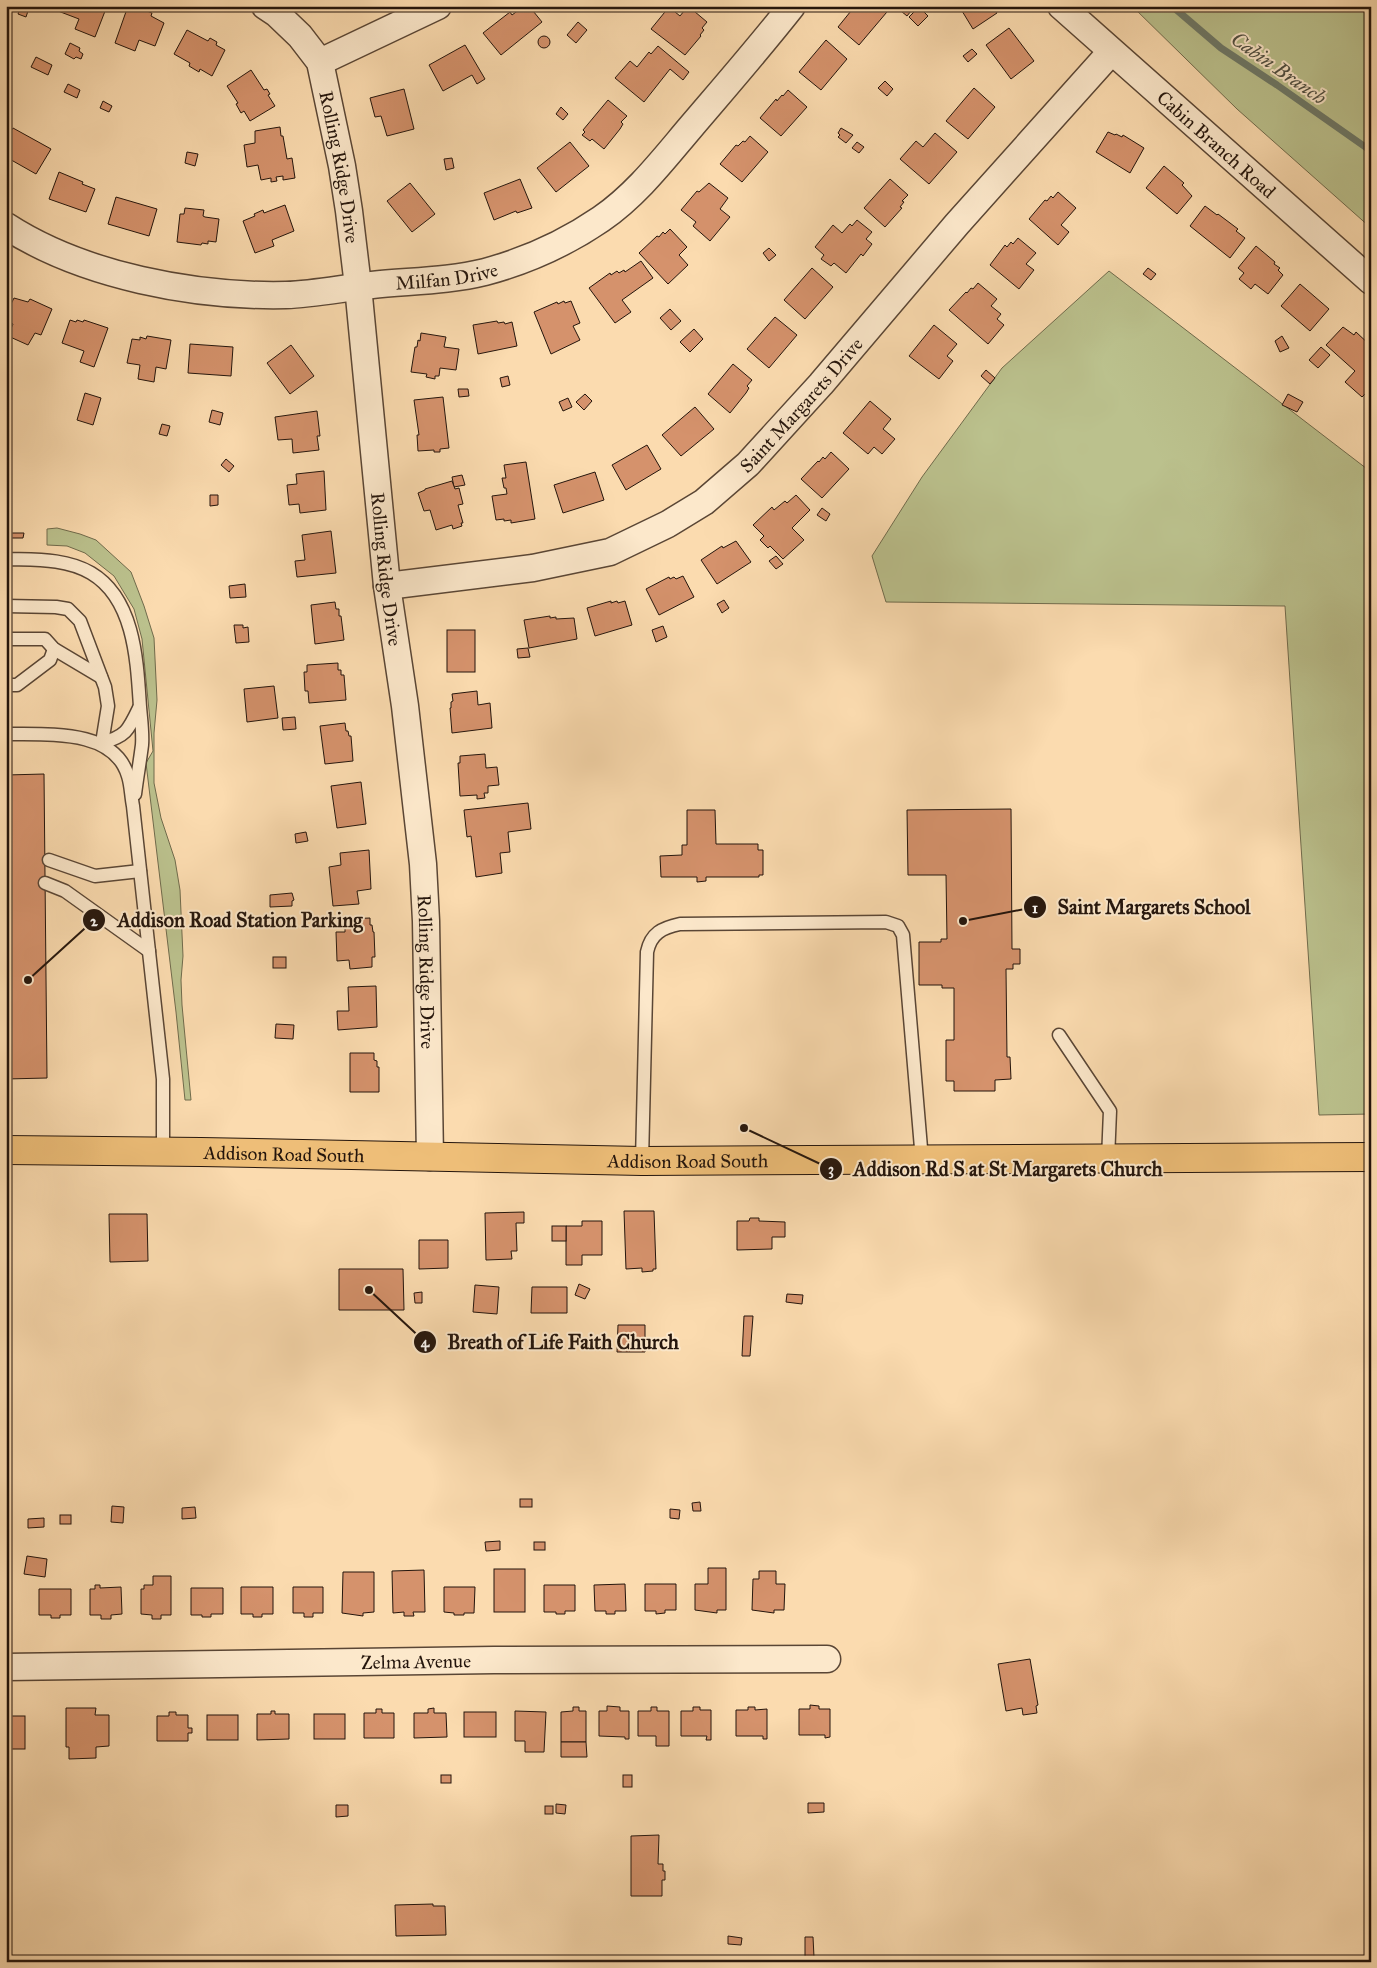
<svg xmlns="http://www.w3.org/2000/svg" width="1377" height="1968" viewBox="0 0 1377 1968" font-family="'IM FELL Great Primer',serif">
<rect width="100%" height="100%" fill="#fbdbaf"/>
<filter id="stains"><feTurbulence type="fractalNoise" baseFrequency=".004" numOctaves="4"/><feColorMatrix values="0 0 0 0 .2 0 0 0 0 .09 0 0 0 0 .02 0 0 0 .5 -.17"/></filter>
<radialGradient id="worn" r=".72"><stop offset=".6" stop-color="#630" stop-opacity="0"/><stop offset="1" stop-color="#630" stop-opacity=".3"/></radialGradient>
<g fill="#bbc18d" stroke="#706b4c">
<path d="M1132 6H1371V228L1237 109Z"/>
<path d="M1109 271 1371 472V1114L1319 1115 1285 606 886 602 872 556 922 477 1002 368Z"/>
<path d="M57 528 80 534 96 540 131 572 144 606 154 638 157 700 154 733V783L161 818 175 860 180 890 183 956 181 980 182 1005 191 1100H185L176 1012 146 763 153 751 142 639 134 609 114 576 85 553 67 546 47 545V529Z"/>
</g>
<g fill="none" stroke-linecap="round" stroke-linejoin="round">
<path stroke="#6e7968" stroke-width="7" d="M1172 6 1221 48 1277 85 1371 151"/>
</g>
<g fill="#d5926c" stroke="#24150c">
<path d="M21 6 29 8 26 17 18 14Z"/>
<path d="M60 6H107L95 37 75 29 79 19 58 11Z"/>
<path d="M128 6H134L152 13 151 16 164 23 155 46 139 40 135 51 115 43Z"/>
<path d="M524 6H529L542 22 501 55 483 33 510 12 512 15Z"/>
<path d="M688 6 707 22 702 28 704 30 700 35 701 36 685 55 651 29 669 7 680 16Z"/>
<path d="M855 6H892L859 45 838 27Z"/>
<path d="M895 6H915L907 16Z"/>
<path d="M959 6H993L997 13 973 29Z"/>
<path d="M919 7 928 16 918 26 909 17Z"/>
<path d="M578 22 587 30 576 43 567 35Z"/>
<path d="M1009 28 1034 61 1011 79 986 45Z"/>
<path d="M187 30 208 41 210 38 217 42 216 45 225 50 212 76 200 69 199 72 189 66 190 63 174 54Z"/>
<circle cx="544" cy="42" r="6"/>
<path d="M826 40 847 59 821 90 799 72Z"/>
<path d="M70 43 80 48 79 51 83 54 81 59 76 57 74 59 65 54Z"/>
<path d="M465 45 485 79 477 84 472 75 443 91 429 65Z"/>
<path d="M658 46 689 72 683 80 670 69 644 102 615 78 630 61 637 67 649 52 651 54Z"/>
<path d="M972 49 977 54 968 62 963 56Z"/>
<path d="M36 57 52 65 48 75 31 67Z"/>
<path d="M251 70 264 90 267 89 270 94 268 95 275 106 250 121 244 111 241 113 236 104 238 103 227 86Z"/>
<path d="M885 81 893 89 887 96 878 88Z"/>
<path d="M68 84 80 90 77 98 64 92Z"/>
<path d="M974 88 995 107 968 139 946 121Z"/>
<path d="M404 89 414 129 387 136 381 116 375 117 370 98Z"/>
<path d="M788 90 807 107 781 136 760 118 776 99 777 101 782 95 783 96Z"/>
<path d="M608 100 627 116 621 122 623 124 620 129 604 149 592 139 590 141 582 135 585 132 583 130Z"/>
<path d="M103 101 112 106 109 112 100 108Z"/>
<path d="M561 107 568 114 563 120 556 114Z"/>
<path d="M280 127 281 136H283L287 159 292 158 295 178 283 180V176L276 177 277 181 271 182V178L261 180 258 165 247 167 244 145 255 143V131Z"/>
<path d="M13 128 51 149 36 174 6 157V139Z"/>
<path d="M841 128 853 135 846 143 838 137 840 135 838 133Z"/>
<path d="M1108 132 1115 135 1116 134 1122 137 1123 135 1144 148 1130 173 1096 152Z"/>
<path d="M935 133 957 152 929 184 900 159 916 141 923 147Z"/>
<path d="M750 136 768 152 742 182 720 164 736 145 738 146 743 141 745 142Z"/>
<path d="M570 142 589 166 556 192 537 168Z"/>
<path d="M857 142 864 147 859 153 852 148Z"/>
<path d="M187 152 198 154 195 166 185 163Z"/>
<path d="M452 158 454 168 446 170 444 159Z"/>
<path d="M1164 166 1184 183 1182 185 1192 196 1177 214 1146 188Z"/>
<path d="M59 172 83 182 82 184 95 189 86 212 49 199Z"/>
<path d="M520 179 532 208 517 213 516 211 494 220 484 193Z"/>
<path d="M890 179 908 195 902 201 904 202 900 207 902 208 885 227 864 208Z"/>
<path d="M410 183 435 214 412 232 387 201Z"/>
<path d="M709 183 728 198 720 209 730 217 710 241 693 226 696 222 681 210 697 191 699 192Z"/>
<path d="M1058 192 1076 208 1061 225 1069 232 1058 245 1029 219 1045 200 1047 201 1051 196 1053 198Z"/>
<path d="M116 197 157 209 149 236 108 224Z"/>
<path d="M285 205 294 231 272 240 274 246 255 253 243 221 255 216 254 214 263 210 264 213Z"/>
<path d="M1205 206 1217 215 1218 214 1238 229 1236 231 1245 238 1230 258 1190 226Z"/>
<path d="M185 208 204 210 203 216 205 217 219 219 216 242 208 241V244L202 243 201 245 177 242 180 214H184Z"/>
<path d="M857 220 872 232 866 239 872 244 863 256 861 254 846 273 834 263 831 266 821 259 824 255 815 247 833 225 842 233 850 224 852 226Z"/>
<path d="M670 229 687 247 679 255 688 265 668 284 639 253 657 236 659 237 663 232 665 234Z"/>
<path d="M1018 238 1036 253 1026 264 1034 270 1019 289 990 265 1005 245 1007 247 1011 242 1013 244Z"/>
<path d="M1256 246 1275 262 1274 264 1280 268 1278 270 1283 275 1268 294 1255 284 1251 289 1239 279 1244 273 1238 268Z"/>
<path d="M769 248 776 255 769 261 763 253Z"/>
<path d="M641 261 653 278 622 300 631 312 615 323 589 288 610 273 611 275 617 271 619 273 624 270 625 272Z"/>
<path d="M812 268 833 287 805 319 784 300Z"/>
<path d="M1148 268 1156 274 1151 280 1143 274Z"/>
<path d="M978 283 997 299 991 306 1001 314 997 319 1004 325 988 344 949 310 966 292 967 293 971 288 973 289Z"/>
<path d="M1300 284 1329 309 1310 331 1281 306Z"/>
<path d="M14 298 28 302 30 299 52 309 41 335 35 333 28 345 8 336 13 324 6 320V314Z"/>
<path d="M564 301 565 303 571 301 580 323 573 326 580 340 551 354 534 312 557 302 558 304Z"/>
<path d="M670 309 681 321 671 330 660 318Z"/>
<path d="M775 317 797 335 769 368 747 349Z"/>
<path d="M70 320 76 322 77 320 83 322 84 320 108 328 94 367 80 362 84 351 62 343Z"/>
<path d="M497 321 498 323 504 322 505 324 512 322 517 346 478 354 473 325Z"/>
<path d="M934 325 957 344 947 356 953 361 939 379 909 356Z"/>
<path d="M1343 327 1354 335 1356 332 1371 346V355L1366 360 1371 364V388L1362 397 1345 382 1355 371 1326 345Z"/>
<path d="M694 329 703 339 690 352 680 342Z"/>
<path d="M421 333 446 337 444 347 459 349 456 370 440 368 439 376H435V379L426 377 427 374 411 372 415 347H417L418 340 420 341Z"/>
<path d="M147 336 171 340 166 369 156 367 154 382 138 379 140 365 127 363 132 339 140 340V337L146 339Z"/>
<path d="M1282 336 1289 348 1280 352 1275 341Z"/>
<path d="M190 344 233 347 231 376 188 373Z"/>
<path d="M291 345 314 376 290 394 267 363Z"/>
<path d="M1321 347 1330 355 1318 368 1309 360Z"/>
<path d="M733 364 752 380 747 386 749 388 746 393 730 413 708 394Z"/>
<path d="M986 370 995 378 990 384 981 376Z"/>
<path d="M508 376 510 385 502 387 500 378Z"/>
<path d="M458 389H468L469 396 459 397Z"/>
<path d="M85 393 101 398 93 425 77 420Z"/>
<path d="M585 394 592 401 584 410 576 402Z"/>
<path d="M1288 394 1303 402 1297 412 1282 405Z"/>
<path d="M443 397 449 448 440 449V452H434V450L418 451 417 435H419L414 400Z"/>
<path d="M568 398 572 407 563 411 559 402Z"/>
<path d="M870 401 891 419 883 429 895 439 882 454 874 447 868 454 843 433Z"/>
<path d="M695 407 714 429 681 456 662 435Z"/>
<path d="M212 410 223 413 220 425 209 422Z"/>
<path d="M317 411 320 436H317L319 450 293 453 292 439 278 440 275 417Z"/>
<path d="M162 424 170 426 167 436 159 434Z"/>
<path d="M647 445 661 469 626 490 612 465Z"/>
<path d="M831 452 849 469 822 498 801 479 818 461 819 462 823 457 825 459Z"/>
<path d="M226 459 234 466 229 472 221 465Z"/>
<path d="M526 462 535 519 511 523V520L504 521V519L496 520 492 496 507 494 506 488H504L502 478H506L504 465Z"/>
<path d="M324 471 326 510 300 513 299 504 289 505 287 485 297 484 296 474Z"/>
<path d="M595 472 604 500 563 513 554 485Z"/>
<path d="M462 475 465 485 454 487 452 477Z"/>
<path d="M452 481 455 489 459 488 463 504 458 505 463 523H461L462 526 453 529 452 525 436 530 430 510 424 511 418 493 425 490V489Z"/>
<path d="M210 495H218V505L210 506Z"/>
<path d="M796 495 810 510 792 528 804 540 783 559 770 546 768 548 760 540 764 536 753 525 772 507 774 510 785 501 787 503Z"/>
<path d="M822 508 830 514 826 521 817 515Z"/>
<path d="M331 531 336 573 297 577 295 561 305 560 302 535Z"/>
<path d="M6 533H24L23 538H6Z"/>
<path d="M736 541 751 562 717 584 701 560 722 546 723 548Z"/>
<path d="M776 556 783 564 776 569 769 561Z"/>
<path d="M683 576 694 597 659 615 646 589 669 577 670 579 674 577 676 579Z"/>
<path d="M245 584 246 597 230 598 229 586Z"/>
<path d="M724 600 729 608 722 613 717 604Z"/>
<path d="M611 601V603L617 601 618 603 625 601 632 625 595 636 587 608Z"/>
<path d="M335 602 336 609H339V616H341L344 640 315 644 311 605Z"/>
<path d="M550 616V618L556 617V619L574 618 577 639 529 648 524 620Z"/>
<path d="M234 625H243V628L248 627 249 642 236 643Z"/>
<path d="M663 626 667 637 656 642 652 630Z"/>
<rect x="447" y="630" width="28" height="42"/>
<path d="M528 648 530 657 518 658 517 649Z"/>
<path d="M338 663V670H341V675H344L346 700 309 703 308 691H305L304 672H307V665Z"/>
<path d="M274 686 278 718 247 722 244 689Z"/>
<path d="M477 691 478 705 490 703 492 728 452 733 450 708H451V702L453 701 452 694Z"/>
<path d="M295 717 296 729 283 730 282 718Z"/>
<path d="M345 723 346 731H348L349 736H351L353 761 325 764 320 726Z"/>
<path d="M485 754 486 768 497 767 499 785 488 786V793H484L485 798 477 799V795L460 796 458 763H460V756Z"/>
<path d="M44 774 47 1078 6 1079V775Z"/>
<path d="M361 782 366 824 337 828 331 786Z"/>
<path d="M528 803 531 829 508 832 510 852 500 853 502 873 476 877 471 836 467 837 464 810Z"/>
<path d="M1011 809 1012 949H1020V964H1013V969H1006L1007 1057H1010L1011 1079 995 1080V1091H954V1081H946V1040H954V988H942V985H919V942H941V939H947L946 875H908L907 810Z"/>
<path d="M687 810H715L716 844H758V850H763V875H759V877H706V881L697 882V877H661L660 856 682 855V845H687Z"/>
<path d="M306 832 308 841 296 843 295 834Z"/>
<path d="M369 850 371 889 357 891 359 904 333 906 329 867 341 865 340 853Z"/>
<path d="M292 893 294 900 292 901V906L270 907V895Z"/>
<path d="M370 918V925H372L373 932H374L375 957H372V967L350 969 349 960 337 961 336 932H345V919Z"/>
<rect x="273" y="957" width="13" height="11"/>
<path d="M376 986 377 1027 338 1030 337 1011H349L348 987Z"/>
<path d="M276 1024 294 1025 293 1039 275 1038Z"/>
<path d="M350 1053H374V1060L377 1061V1067H379V1092H350Z"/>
<path d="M624 1211H654L656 1269H653V1271L642 1272V1268L626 1269Z"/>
<path d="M524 1212V1223H516L517 1251H511L512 1259 486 1260 485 1213Z"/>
<path d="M109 1214H147L148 1261 110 1262Z"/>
<path d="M750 1218H759V1221L785 1222V1237H772V1249L737 1250V1221H749Z"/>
<path d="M582 1221H602V1255H582V1265H566V1226H582Z"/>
<rect x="552" y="1226" width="14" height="15"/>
<path d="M419 1240H448V1268L419 1269Z"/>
<path d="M339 1269H403L404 1310H339Z"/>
<path d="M579 1284 590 1289 585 1299 575 1295Z"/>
<path d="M475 1285 499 1287 497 1314 473 1312Z"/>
<path d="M532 1287H567V1313H531Z"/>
<path d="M422 1292V1303H415L414 1293Z"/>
<path d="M787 1294 803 1295 802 1304 786 1302Z"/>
<path d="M744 1316H753L750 1356H742Z"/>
<path d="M618 1325H645V1352H617Z"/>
<rect x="520" y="1499" width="12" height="8"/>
<path d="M700 1502 701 1511H693L692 1503Z"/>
<path d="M112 1506 124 1507 123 1523 111 1522Z"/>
<path d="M195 1507 196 1518 182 1519V1508Z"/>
<path d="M670 1509 680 1510 679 1519 670 1518Z"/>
<rect x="60" y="1515" width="11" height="9"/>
<path d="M44 1518V1527L28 1528V1519Z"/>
<path d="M500 1541V1550L486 1551 485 1542Z"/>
<rect x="534" y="1542" width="11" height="8"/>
<path d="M27 1556 47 1559 45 1577 24 1574Z"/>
<path d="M708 1568H726V1610H717V1613L695 1610V1584H708Z"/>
<rect x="494" y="1569" width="31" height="43"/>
<path d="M424 1570 425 1612H413L414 1616H404V1612L393 1613 392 1571Z"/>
<path d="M759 1571H776V1584H785L784 1610H774V1613L752 1610 753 1579H759Z"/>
<path d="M343 1572H374V1612L363 1613V1616L342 1613Z"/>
<path d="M153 1576H171V1615H161V1619H152V1615L141 1614V1589H144V1585H153Z"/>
<path d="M625 1584 626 1611H615V1614H606V1611H595L594 1585Z"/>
<path d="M645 1584H676V1610H665V1613L656 1614V1611H645Z"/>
<path d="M95 1585H100V1588L121 1587 122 1614 111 1615V1619H101V1615H90V1589H95Z"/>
<path d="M544 1585H575V1611H565V1614H556V1612H544Z"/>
<path d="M241 1587H273V1614H262V1617H253V1614H241Z"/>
<path d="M293 1587H323V1613H313V1617H304V1613H293Z"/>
<path d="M444 1587H475L474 1613H464V1615H454V1613L444 1612Z"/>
<path d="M191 1588H223V1614H211V1617H202V1615H191Z"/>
<path d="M39 1589H71V1615H60V1618H51V1615H39Z"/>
<path d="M1030 1659 1038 1705 1036 1706 1037 1713 1023 1715 1022 1708 1006 1711 998 1664Z"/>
<path d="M810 1705 819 1706V1709H830V1737L825 1738V1735H799V1709H810Z"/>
<path d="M607 1706 620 1707V1711H629V1739H625V1737L599 1736V1711H607Z"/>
<path d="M573 1707H579V1711H586V1742H561V1712L573 1711Z"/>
<path d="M651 1707H657V1711H669V1746H656V1736H638V1711H651Z"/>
<path d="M693 1707H700V1710H711V1740H706L707 1736H681V1711H693Z"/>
<path d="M748 1707H755V1710L767 1709V1739H763V1736H736V1710H748Z"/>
<path d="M66 1708H96L95 1715H109V1746L96 1747V1758L69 1759V1747H66Z"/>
<path d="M434 1708V1713H446L447 1737 414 1738V1713H428V1709Z"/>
<path d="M376 1709H382V1713H394V1738H364V1713H376Z"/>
<path d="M271 1711H275V1714H289V1739L257 1740V1714H271Z"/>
<path d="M515 1711 546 1712 544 1752H525V1741H515Z"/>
<path d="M169 1712H176V1715H188V1728H192V1733H188V1741H157V1716H169Z"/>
<rect x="464" y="1712" width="32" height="25"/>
<rect x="314" y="1714" width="31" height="25"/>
<rect x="207" y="1715" width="31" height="25"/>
<rect x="6" y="1716" width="19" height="33"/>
<path d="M561 1742H586L587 1757H561Z"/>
<rect x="441" y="1775" width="10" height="8"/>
<rect x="623" y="1775" width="9" height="12"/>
<path d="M808 1803H824V1812L808 1813Z"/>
<path d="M556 1804 566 1805 565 1814 556 1813Z"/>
<path d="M336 1805H348V1816L336 1817Z"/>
<rect x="545" y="1806" width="8" height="8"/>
<path d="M659 1835 658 1864H663V1871H665V1880H662V1896H631V1836Z"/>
<path d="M433 1904V1906H445L446 1935 396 1936 395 1905Z"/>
<path d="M728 1936 742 1938 741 1945 728 1944Z"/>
<path d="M805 1937H813L814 1957H805Z"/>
</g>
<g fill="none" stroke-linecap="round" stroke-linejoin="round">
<defs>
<g id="lane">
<path d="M6 559C35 560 65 558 91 573 135 599 137 662 140 707 141 719 143 733 142 745 140 761 137 778 135 794"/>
<path d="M6 606 56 607 68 609 80 621 105 687 108 706 102 743"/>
<path d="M6 639H45L54 649 101 677"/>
<path d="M6 685H17L50 660 54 649"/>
<path d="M6 734C46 735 114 728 128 776 131 785 131 796 133 806L163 1079V1152"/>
<path d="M102 743C126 736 128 731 139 708"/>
<path d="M49 860 95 876 140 871"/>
<path d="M45 883 65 891 149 951"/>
<path d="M1059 1035 1110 1111 1108 1159"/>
<path d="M642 1161 647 952C651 933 662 928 680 924L886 922 898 926 903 935 922 1160"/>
</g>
<g id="street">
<path id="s1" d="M265 6 277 14 300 36 320 62 342 166 349 211 358 286 387 586 405 706 423 864 426 921 430 1157"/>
<path id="s2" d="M1061 6 1371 281"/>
<path d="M320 62 438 6"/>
<path id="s3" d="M6 226C83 276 195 297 286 295 315 294 343 288 372 285 409 281 449 281 485 272 526 261 566 243 601 219 636 195 662 161 690 128 724 88 759 48 792 6"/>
<path id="s4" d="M387 586 533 568 610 552 668 524 704 502 748 464 821 384 957 224 1111 52"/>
<path id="s5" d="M6 1667 494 1660 827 1659"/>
</g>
<g id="primary">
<path id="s6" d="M6 1150 201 1152 642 1161 1371 1157"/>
</g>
</defs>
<use href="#lane" stroke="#5a4635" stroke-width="15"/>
<use href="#street" stroke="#5a4635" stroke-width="29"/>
<use href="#primary" stroke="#24150c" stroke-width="30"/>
<use href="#lane" stroke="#fce8cb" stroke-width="12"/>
<use href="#street" stroke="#fce8cb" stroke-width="26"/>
<use href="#primary" stroke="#eebe78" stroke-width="28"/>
</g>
<g text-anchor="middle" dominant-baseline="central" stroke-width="4" stroke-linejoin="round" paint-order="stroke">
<g font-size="19" fill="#24150c" stroke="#fce8cb">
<text stroke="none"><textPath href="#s2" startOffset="208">Cabin Branch Road</textPath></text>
<text stroke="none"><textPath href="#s1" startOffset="186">Rolling Ridge Drive</textPath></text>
<text stroke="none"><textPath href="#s3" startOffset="454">Milfan Drive</textPath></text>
<text stroke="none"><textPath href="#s4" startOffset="470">Saint Margarets Drive</textPath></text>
<text stroke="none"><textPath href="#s1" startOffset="591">Rolling Ridge Drive</textPath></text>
<text stroke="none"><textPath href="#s1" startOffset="996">Rolling Ridge Drive</textPath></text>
<text stroke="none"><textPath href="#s6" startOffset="278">Addison Road South</textPath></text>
<text stroke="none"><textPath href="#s6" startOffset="682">Addison Road South</textPath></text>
<text stroke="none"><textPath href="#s5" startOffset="410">Zelma Avenue</textPath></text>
</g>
<g font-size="20" font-style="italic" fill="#4f4f42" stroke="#fce8cb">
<text transform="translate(1279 68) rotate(35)">Cabin Branch</text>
</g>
</g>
<path fill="none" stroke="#24150c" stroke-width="2" d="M963 921L1035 907M28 980L94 920M744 1128L831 1169M369 1290L425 1342"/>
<g fill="#24150c" stroke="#fce8cb" stroke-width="2">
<circle cx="963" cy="921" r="5"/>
<circle cx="28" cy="980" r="5"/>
<circle cx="744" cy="1128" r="5"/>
<circle cx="369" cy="1290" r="5"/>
<circle cx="1035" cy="907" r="12"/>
<circle cx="94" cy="920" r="12"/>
<circle cx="831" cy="1169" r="12"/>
<circle cx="425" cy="1342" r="12"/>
</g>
<g font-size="15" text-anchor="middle" font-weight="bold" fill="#fff">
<text x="1035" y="913">1</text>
<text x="94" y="926">2</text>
<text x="831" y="1174">3</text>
<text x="425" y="1347">4</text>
</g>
<g font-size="20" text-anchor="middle" font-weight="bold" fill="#24150c" stroke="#fce8cb" stroke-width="4" stroke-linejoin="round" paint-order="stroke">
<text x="1154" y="914">Saint Margarets School</text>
<text x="240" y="927">Addison Road Station Parking</text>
<text x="1008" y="1176">Addison Rd S at St Margarets Church</text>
<text x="563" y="1349">Breath of Life Faith Church</text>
</g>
<rect width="1377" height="1968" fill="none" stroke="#fbdbaf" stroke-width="25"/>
<rect x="8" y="8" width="1362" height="1953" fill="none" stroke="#24150c" stroke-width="2.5"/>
<rect x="12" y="12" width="1352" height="1943" fill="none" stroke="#24150c"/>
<rect width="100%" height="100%" filter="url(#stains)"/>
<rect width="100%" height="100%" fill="url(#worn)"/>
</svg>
